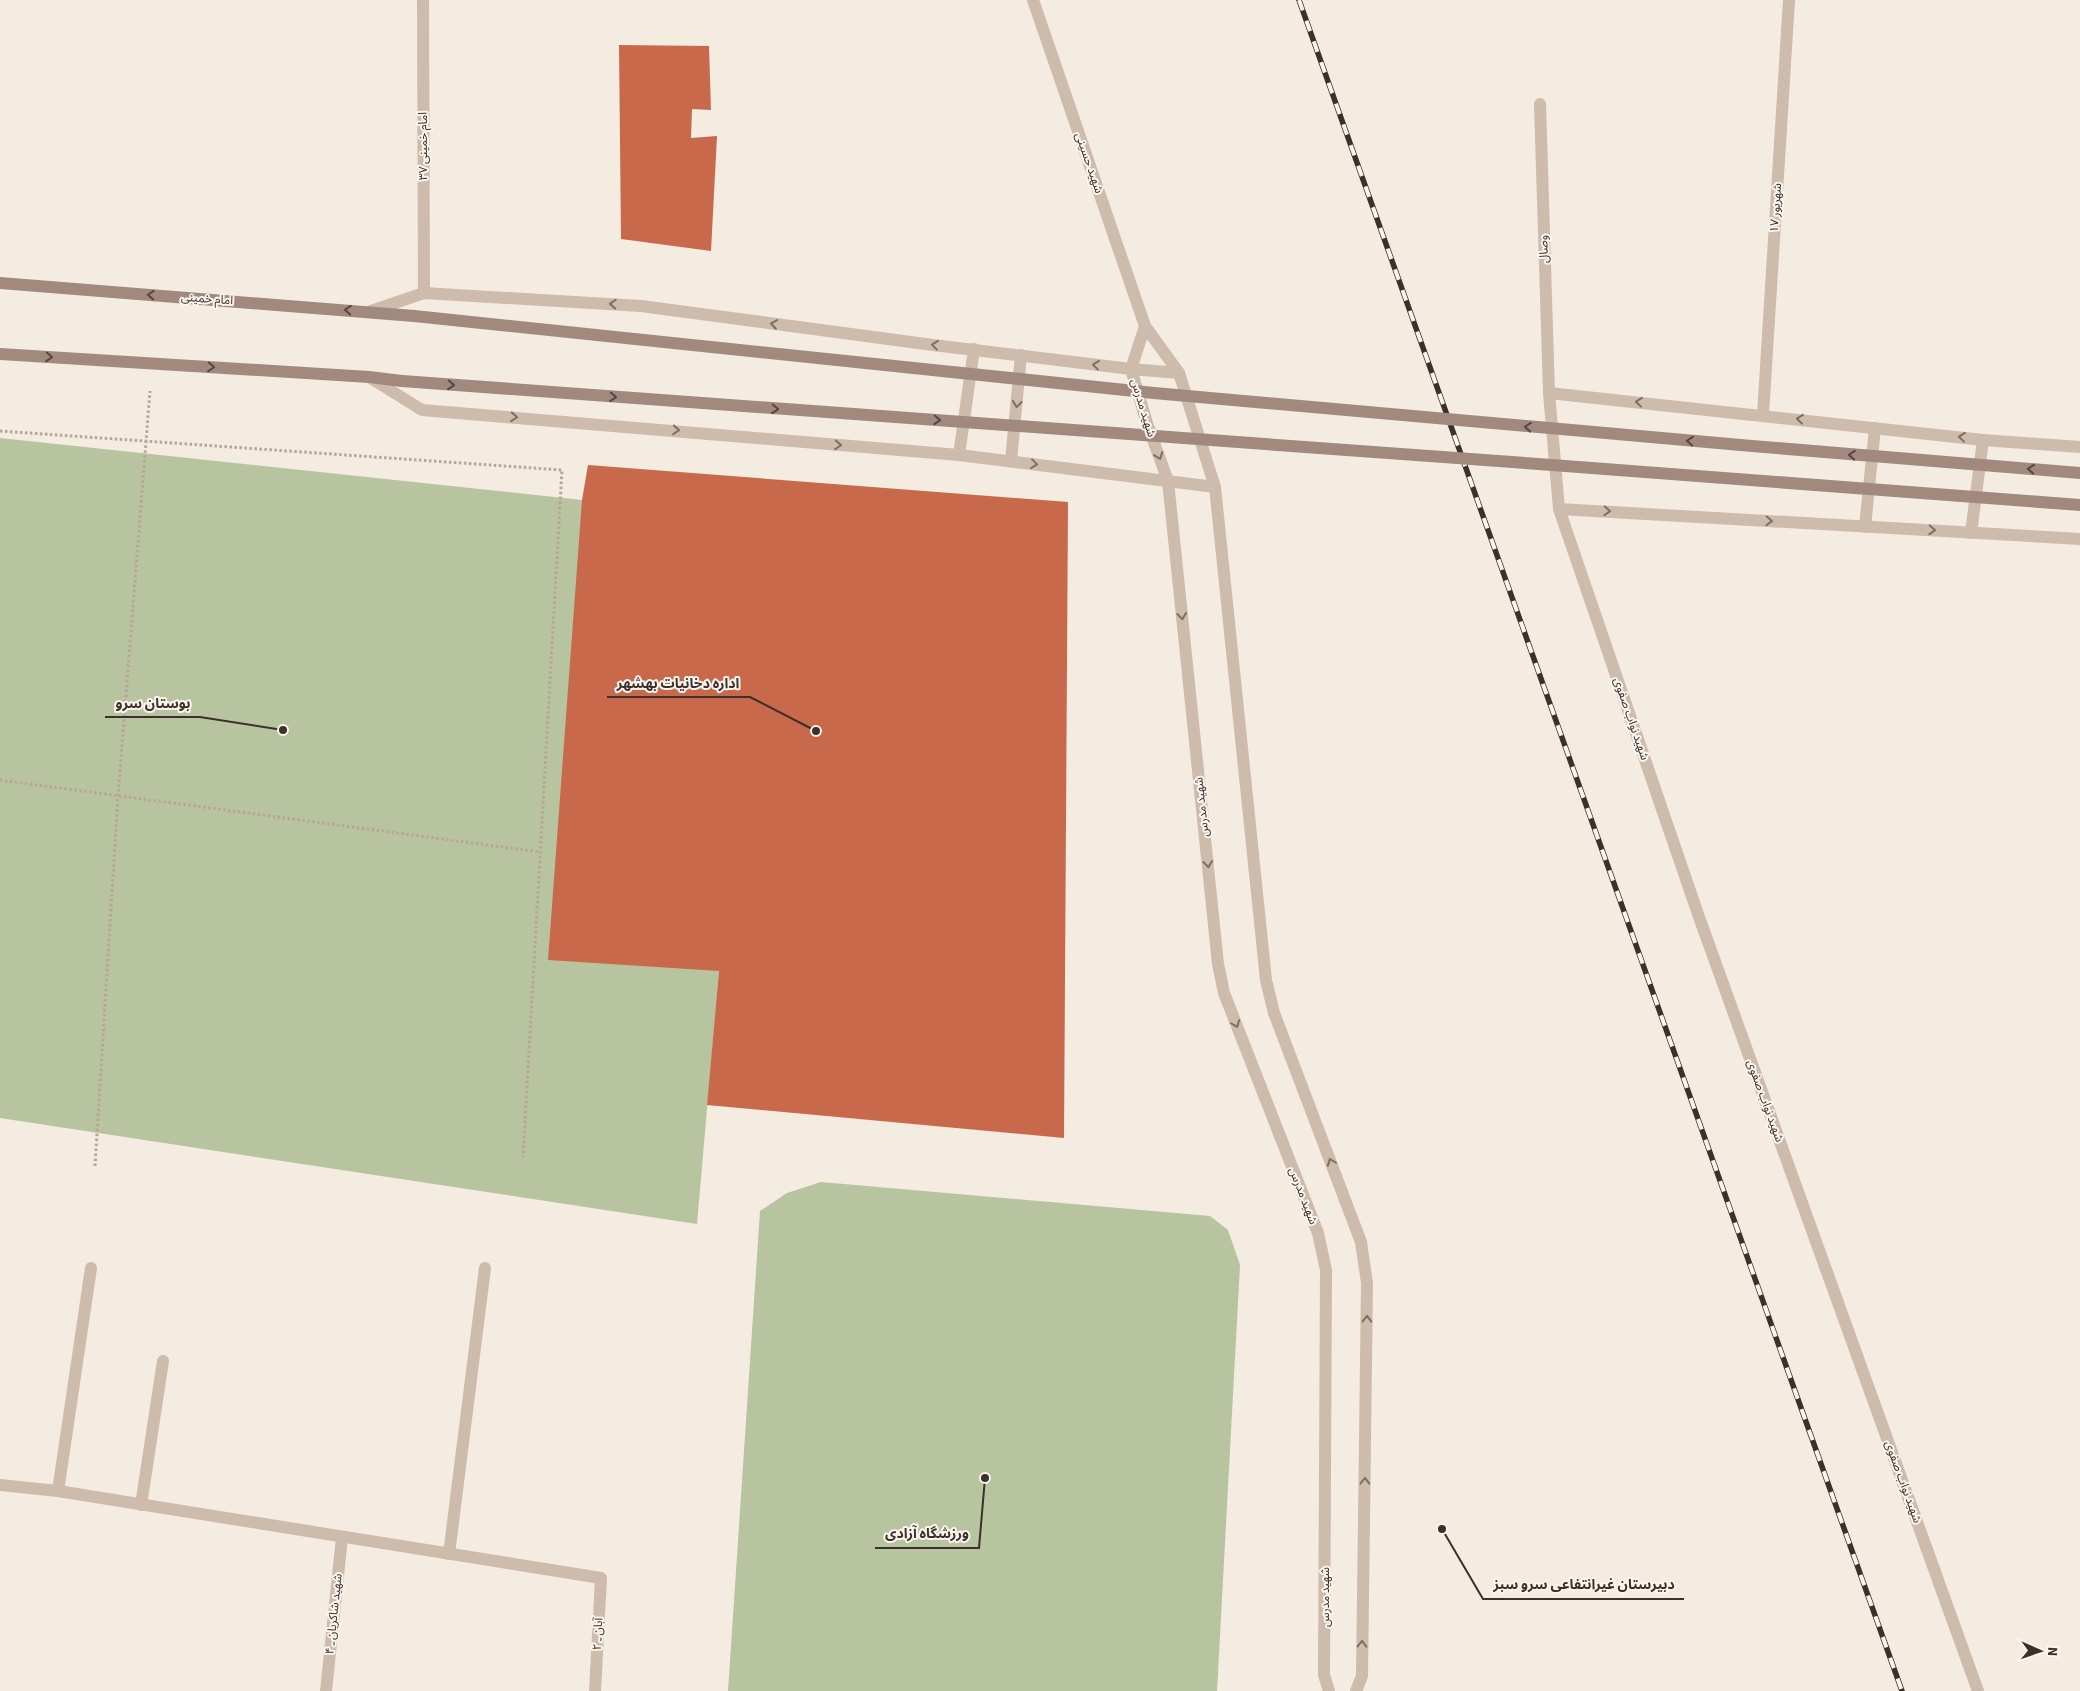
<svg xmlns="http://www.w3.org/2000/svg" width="2080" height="1691" viewBox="0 0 2080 1691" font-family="'Source Sans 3','Noto Sans Arabic',sans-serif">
<rect width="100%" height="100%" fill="#f4ebe1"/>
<g fill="#b8c4a0">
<path d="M0 438 582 500 719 971 697 1224 0 1118Z"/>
<path d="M821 1182 1210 1216 1228 1230 1240 1265 1217 1691H728L760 1211 787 1193Z"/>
</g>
<g fill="#c8694b">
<path d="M619 45 709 46 711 110 692 109 691 138 717 136 711 251 621 239Z"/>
<path d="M588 465 1068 502 1064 1138 707 1105 719 971 548 960 582 500Z"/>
</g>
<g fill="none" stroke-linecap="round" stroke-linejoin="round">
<g stroke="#b9a596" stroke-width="3" stroke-dasharray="2.5 2.5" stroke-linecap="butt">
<path d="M0 431 562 470 523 1157"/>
<path d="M0 780 540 852"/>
<path d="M95 1166 118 796 150 391"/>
</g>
<g stroke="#cdbbac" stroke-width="12">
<path d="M423 0 424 293"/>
<path d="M1540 104 1549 393"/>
<path d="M1763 415 1789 0"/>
<path d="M0 1485 58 1491 601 1578 595 1691"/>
<path d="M58 1491 91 1268"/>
<path d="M141 1505 163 1361"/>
<path d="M449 1554 485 1268"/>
<path d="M326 1691 342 1537"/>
</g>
<g stroke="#cdbbac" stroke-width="12">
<path d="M1033 0 1145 326 1179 373 1215 487 1266 980 1274 1013 1361 1242 1367 1283 1362 1676 1356 1691"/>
<path d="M368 312 424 293 641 306 933 345 1131 369 1179 373"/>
<path d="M1145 326 1131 369 1147 423 1168 481 1218 964 1224 993 1318 1233 1326 1270 1324 1675 1329 1691"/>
<path d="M369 377 422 410 959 455 1215 487"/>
<path d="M959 455 974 349"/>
<path d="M1011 461 1021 355"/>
<path d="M1559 509 2080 539"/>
<path d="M1865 527 1875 428"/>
<path d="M1971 533 1983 440"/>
<path d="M1978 1691 1699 917 1559 509 1549 393 1983 440 2080 447"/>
</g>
<g stroke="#a18a7d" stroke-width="12">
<path d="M0 283 414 316"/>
<path d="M0 354 369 377 402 381"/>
</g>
<defs>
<path id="rail" d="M1299 0 1902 1691"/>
</defs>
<use href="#rail" stroke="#3b302b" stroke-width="5.5"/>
<use href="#rail" stroke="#fbf5ee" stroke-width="4" stroke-dasharray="11" stroke-linecap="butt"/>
<g stroke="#a18a7d" stroke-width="12">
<path d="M414 316 1154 393 1752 446 2080 473"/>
<path d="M402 381 1552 465 2080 505"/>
</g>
</g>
<defs><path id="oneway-chevron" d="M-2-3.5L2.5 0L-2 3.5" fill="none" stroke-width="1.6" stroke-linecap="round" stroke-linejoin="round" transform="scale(1.25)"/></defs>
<g stroke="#544640">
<use href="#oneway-chevron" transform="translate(151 295) rotate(-176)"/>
<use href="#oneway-chevron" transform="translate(348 310) rotate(-176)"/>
<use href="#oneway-chevron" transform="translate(49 357) rotate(4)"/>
<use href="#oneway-chevron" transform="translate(211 367) rotate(4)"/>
<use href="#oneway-chevron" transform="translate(451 385) rotate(4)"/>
<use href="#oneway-chevron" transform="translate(613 397) rotate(4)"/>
<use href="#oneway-chevron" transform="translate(775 409) rotate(4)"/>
<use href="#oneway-chevron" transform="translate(937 420) rotate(4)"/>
<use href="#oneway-chevron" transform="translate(1528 427) rotate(-175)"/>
<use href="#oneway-chevron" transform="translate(1690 441) rotate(-175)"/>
<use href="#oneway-chevron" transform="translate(1852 455) rotate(-175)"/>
<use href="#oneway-chevron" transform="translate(2031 469) rotate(-175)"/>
</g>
<g stroke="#7d6f65">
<use href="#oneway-chevron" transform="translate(613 304) rotate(-177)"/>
<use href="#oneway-chevron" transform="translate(774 324) rotate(-172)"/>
<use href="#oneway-chevron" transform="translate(935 345) rotate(-173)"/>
<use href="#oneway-chevron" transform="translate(1096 365) rotate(-173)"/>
<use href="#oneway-chevron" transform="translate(1639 402) rotate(-174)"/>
<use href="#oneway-chevron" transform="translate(1017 404) rotate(96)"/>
<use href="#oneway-chevron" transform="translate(514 417) rotate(5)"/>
<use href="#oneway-chevron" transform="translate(1800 419) rotate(-174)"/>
<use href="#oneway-chevron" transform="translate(676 430) rotate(5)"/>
<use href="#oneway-chevron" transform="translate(1962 437) rotate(-174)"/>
<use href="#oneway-chevron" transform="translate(838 445) rotate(5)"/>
<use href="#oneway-chevron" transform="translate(1159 456) rotate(70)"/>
<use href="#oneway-chevron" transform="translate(1034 464) rotate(7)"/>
<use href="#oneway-chevron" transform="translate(1607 511) rotate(3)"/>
<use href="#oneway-chevron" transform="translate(1769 521) rotate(3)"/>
<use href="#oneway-chevron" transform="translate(1932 530) rotate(3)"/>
<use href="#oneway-chevron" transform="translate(1182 616) rotate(84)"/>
<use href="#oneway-chevron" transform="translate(1208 864) rotate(84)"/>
<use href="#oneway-chevron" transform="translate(1236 1024) rotate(69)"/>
<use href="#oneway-chevron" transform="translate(1331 1162) rotate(-111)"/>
<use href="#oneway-chevron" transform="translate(1367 1319) rotate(-89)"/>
<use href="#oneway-chevron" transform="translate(1365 1481) rotate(-89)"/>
<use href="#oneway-chevron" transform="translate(1362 1644) rotate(-89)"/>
</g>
<g text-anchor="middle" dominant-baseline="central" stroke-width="4" stroke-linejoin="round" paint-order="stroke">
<g font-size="12" fill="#3b302b" stroke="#fbf5ee">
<text transform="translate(423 146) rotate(-90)">امام خمینی ۳۷</text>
<text transform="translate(1089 163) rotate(71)">شهید حسینی</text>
<text transform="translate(1776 208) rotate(-86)">۱۷ شهریور</text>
<text transform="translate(1544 249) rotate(-92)">وصال</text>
<text transform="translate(207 299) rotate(4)">امام خمینی</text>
<text transform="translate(1143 408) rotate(73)">شهید مدرس</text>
<text transform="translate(1631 719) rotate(71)">شهید نواب صفوی</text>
<text transform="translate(1202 807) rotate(-96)">شهید مدرس</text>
<text transform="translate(1765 1101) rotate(70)">شهید نواب صفوی</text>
<text transform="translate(1303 1196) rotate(69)">شهید مدرس</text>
<text transform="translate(1903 1482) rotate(70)">شهید نواب صفوی</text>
<text transform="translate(1325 1597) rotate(-90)">شهید مدرس</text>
<text transform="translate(334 1614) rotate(-84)">شهید شاکریان ـ ۴</text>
<text transform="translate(598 1634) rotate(-87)">آبان ـ ۲</text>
</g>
</g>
<path fill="none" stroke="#3b302b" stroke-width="2" d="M816 731L750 697H607M283 730L200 717H105M985 1478L979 1548H875M1442 1529L1483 1599H1684"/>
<g fill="#3b302b" stroke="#fbf5ee" stroke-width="2">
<circle cx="816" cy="731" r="5"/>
<circle cx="283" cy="730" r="5"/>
<circle cx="985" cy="1478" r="5"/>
<circle cx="1442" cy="1529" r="5"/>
</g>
<g font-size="14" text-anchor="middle" font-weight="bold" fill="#3b302b" stroke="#fbf5ee" stroke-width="4" stroke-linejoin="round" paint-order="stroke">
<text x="678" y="688">اداره دخانیات بهشهر</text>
<text x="153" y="708">بوستان سرو</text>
<text x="927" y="1538">ورزشگاه آزادی</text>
<text x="1584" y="1589">دبیرستان غیرانتفاعی سرو سبز</text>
</g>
<g transform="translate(2040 1651) rotate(92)" stroke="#fbf5ee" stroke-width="4" paint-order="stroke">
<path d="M0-4L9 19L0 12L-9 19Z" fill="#3b302b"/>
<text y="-8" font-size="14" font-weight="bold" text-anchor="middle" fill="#3b302b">N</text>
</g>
</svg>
